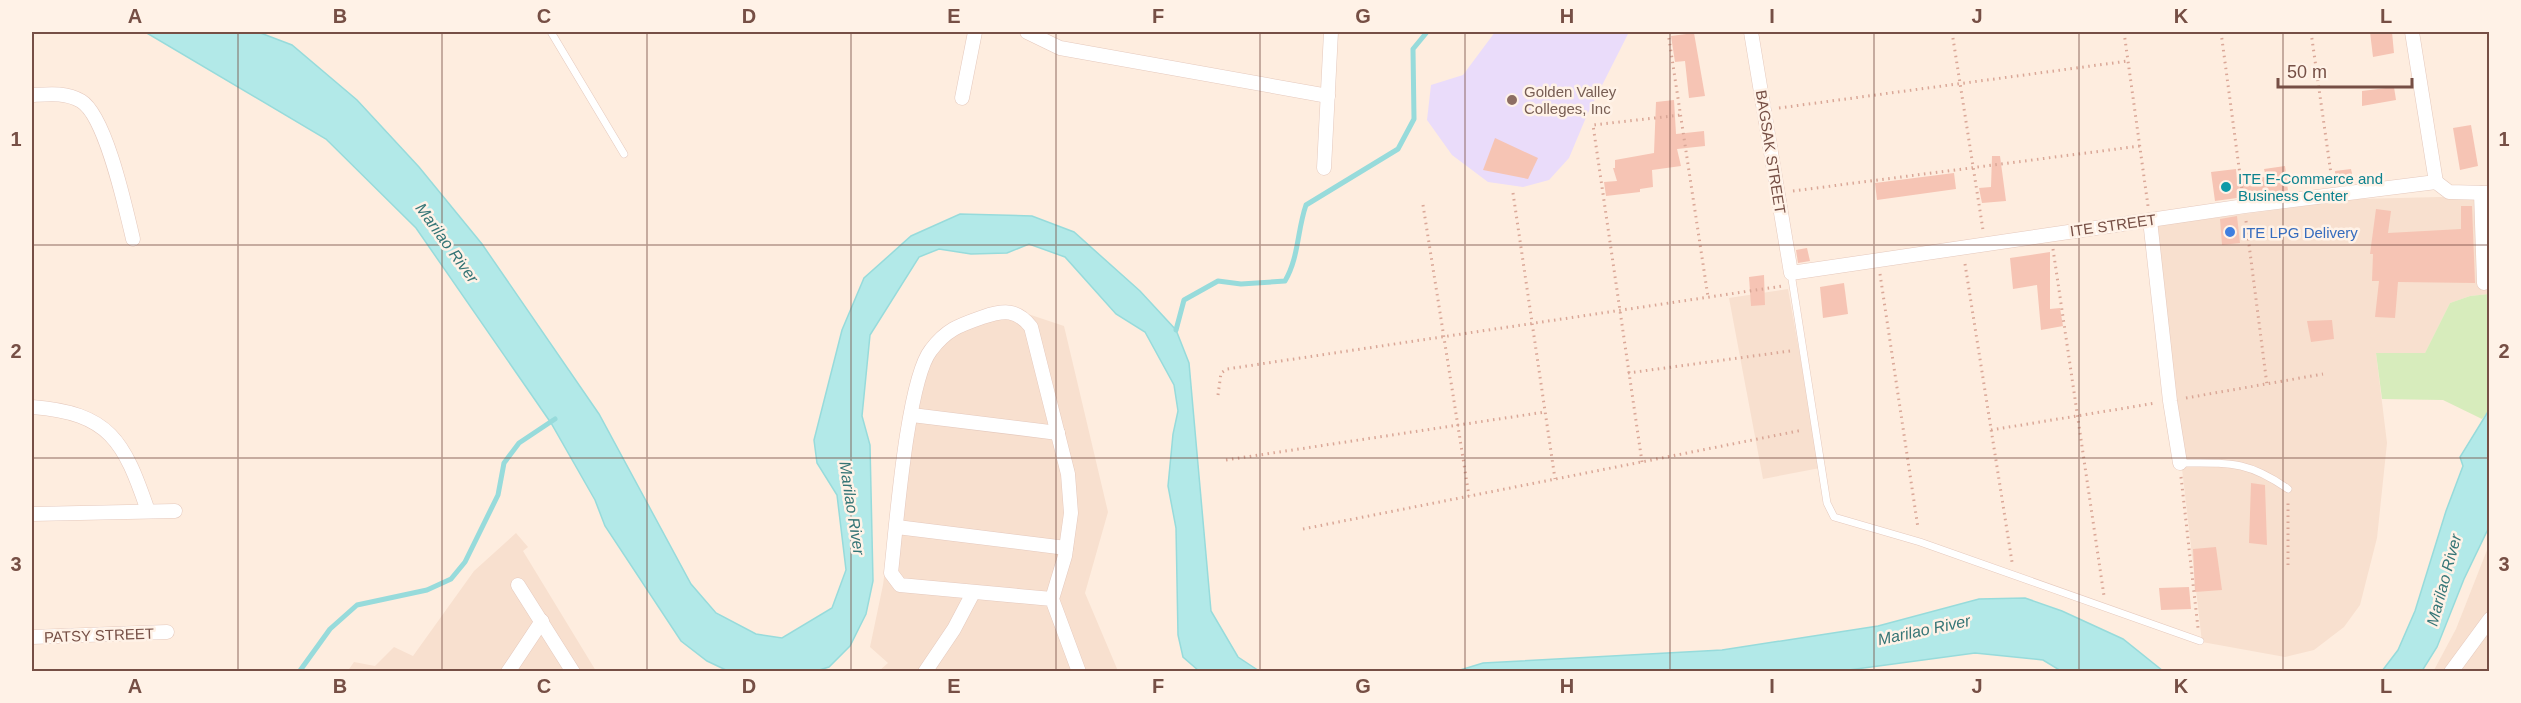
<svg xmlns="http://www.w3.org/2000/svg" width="2521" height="703" viewBox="0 0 2521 703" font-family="Arial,sans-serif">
<rect width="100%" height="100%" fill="#feeddf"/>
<g fill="#f8e0cf">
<path d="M2439 197 2489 198V294L2470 296 2450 303 2425 353H2376L2387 443 2377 538 2360 605 2344 627 2314 650 2285 657 2202 642 2154 226 2358 199Z"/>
<path d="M1788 289 1820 468 1763 479 1729 298Z"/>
<path d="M1022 312 1064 326 1108 512 1085 593 1118 671H879L888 663 870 647 883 585 906 413 925 346 951 323Z"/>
<path d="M516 533 528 547 523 551 596 671 347 672 354 662 375 666 394 647 413 656 474 571Z"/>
<path d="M2489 545V671L2433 672 2456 629Z"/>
</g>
<path fill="#eadcfa" d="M1495 32H1629L1587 115 1569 158 1549 180 1523 187 1488 182 1452 155 1427 120 1431 85 1463 75Z"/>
<path fill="#d7ecbc" d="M2489 294V410L2482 419 2443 400 2382 399 2376 353H2425L2450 303 2470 296Z"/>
<g fill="#b2e9e8" stroke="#97dbdb" stroke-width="1.5">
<path d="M145 32H258L292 45 357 100 419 167 482 244 599 414 691 584 716 613 756 634 782 638 832 608 846 570 837 495 817 463 814 440 842 330 864 278 911 236 960 214 1032 216 1074 232 1140 291 1176 330 1189 363 1211 611 1238 657 1259 671H1199L1183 657 1178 635 1176 528 1168 486 1173 434 1178 411 1174 385 1145 332 1116 314 1065 257 1029 244 1007 253 971 254 939 249 919 257 870 335 862 416 870 445 873 581 866 614 850 646 829 667 816 671H728L707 661 681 641 605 526 595 500 551 423 416 228 326 139Z"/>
<path d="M2489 410V527L2464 579 2437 647 2422 671H2382L2398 650 2415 611 2446 511 2463 466 2460 457Z"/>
<path d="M2025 598 2062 611 2123 639 2163 671H2061L2043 660 1975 653 1834 672 1457 671 1483 663 1722 650 1878 626 1979 599Z"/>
</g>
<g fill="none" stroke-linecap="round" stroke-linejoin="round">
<g stroke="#97dbdb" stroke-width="5">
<path d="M1176 330 1184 300 1218 281 1241 284 1285 281C1299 257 1297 231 1306 205L1398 149 1414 119 1413 49 1427 32"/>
<path d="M299 672 330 629 357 605 427 590 451 579 465 562 498 495 504 463 519 443 555 419"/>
</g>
</g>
<g fill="#f6c4b4">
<path d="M2370 32H2392L2394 53 2373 57Z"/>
<path d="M1694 33 1705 96 1689 98 1685 61 1675 62 1671 36Z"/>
<path d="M2394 87 2396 100 2362 106V91Z"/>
<path d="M1674 100 1676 134 1704 131 1705 146 1677 149 1681 166 1652 170 1653 187 1640 189V192L1606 196 1604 182 1617 181 1613 168H1615V160L1654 153 1656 102Z"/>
<path d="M2471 125 2478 166 2460 170 2453 128Z"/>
<path d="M1495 138 1538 158 1528 179 1483 170Z"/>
<path d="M1992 156H2000L2006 201 1982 203 1979 188 1991 187Z"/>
<path d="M2285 166 2288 191 2215 201 2211 172 2236 169 2237 179 2266 177 2264 169Z"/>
<path d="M2351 169 2354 183 2335 185V171Z"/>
<path d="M1954 173 1956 189 1877 200 1875 183Z"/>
<path d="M2461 206H2472L2475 283 2398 282 2395 318 2375 317 2379 281H2372L2373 254H2370L2376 209 2391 211 2388 233 2461 229Z"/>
<path d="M2237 216 2240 243 2222 245 2220 219Z"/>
<path d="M1807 248 1810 261 1798 263 1796 250Z"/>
<path d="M2050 252V309L2060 308 2063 326 2041 330 2037 285 2013 289 2010 258Z"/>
<path d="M1764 275 1765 305 1751 306 1749 277Z"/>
<path d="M1844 283 1848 314 1823 318 1820 287Z"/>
<path d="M2332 320 2334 339 2311 342 2307 321Z"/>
<path d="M2251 483 2265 485 2267 545 2249 543Z"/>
<path d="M2216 547 2222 590 2195 592 2193 549Z"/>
<path d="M2189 587 2191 609 2161 610 2159 588Z"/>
</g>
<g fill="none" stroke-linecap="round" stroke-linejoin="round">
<defs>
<g id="lane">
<path d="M551 32 624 154"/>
<path d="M1791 273 1827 503 1834 517 1920 542 2200 641"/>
<path d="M2180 463C2228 463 2247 460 2288 489"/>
</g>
<g id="street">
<path d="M1027 32 1060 48 1328 96"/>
<path d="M1751 32 1791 273 2245 206 2436 182"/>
<path d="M2412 32 2436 182"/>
<path d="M32 95C49 94 66 92 81 101 106 116 126 210 133 239"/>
<path d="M962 98 975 32"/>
<path d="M1324 168 1331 32"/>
<path d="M2436 182 2449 192 2488 193"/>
<path d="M2481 193 2484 283"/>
<path d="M2150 220 2170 401 2180 463"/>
<path d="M32 407C110 413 124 441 148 511"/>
<path d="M912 415 1058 433"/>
<path d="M32 514 175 511"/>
<path d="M897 527 1066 548"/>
<path d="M518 585 573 672"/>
<path d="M1052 599 900 585 891 573C896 529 907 380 931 350 947 329 960 325 983 317 1004 310 1017 309 1031 327L1068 474 1071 513 1065 556 1052 599 1079 672"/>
<path d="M32 637 167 632"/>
<path d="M508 672 542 621"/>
<path d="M925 672 954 629 973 593"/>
<path d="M2451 672 2490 619"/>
</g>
</defs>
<use href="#lane" stroke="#e5c9bd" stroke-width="8"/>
<use href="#street" stroke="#e5c9bd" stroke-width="15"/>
<g stroke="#daa797" stroke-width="3" stroke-dasharray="1.5 4.5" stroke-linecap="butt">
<path d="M1668 32 1708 297"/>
<path d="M1952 32 1983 230"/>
<path d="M2124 32 2148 206"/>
<path d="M2221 32 2242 190"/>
<path d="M2311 32 2332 181"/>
<path d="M1779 108 2128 61"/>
<path d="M1793 191 2140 146"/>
<path d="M1513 193 1555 479"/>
<path d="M1423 205 1469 496"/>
<path d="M2246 221 2267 385"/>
<path d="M2053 249 2104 596"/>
<path d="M1965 264 2012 562"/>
<path d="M1880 274 1918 528"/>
<path d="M1628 373 1790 351"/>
<path d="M1218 395 1221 373 1227 369 1783 286"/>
<path d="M2186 398 2323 374"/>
<path d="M1991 430 2156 403"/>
<path d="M1226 460 1545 412"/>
<path d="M1642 462 1593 125 1681 115"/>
<path d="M2181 477 2198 628"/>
<path d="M1303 529 1803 430"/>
<path d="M2288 565V501"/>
</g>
<use href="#lane" stroke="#fff" stroke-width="7"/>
<use href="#street" stroke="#fff" stroke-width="14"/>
</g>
<path fill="none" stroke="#764f45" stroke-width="1.5" stroke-opacity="0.55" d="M238 32V672M442 32V672M647 32V672M851 32V672M1056 32V672M1260 32V672M1465 32V672M1670 32V672M1874 32V672M2079 32V672M2283 32V672M32 245H2490M32 458H2490"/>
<circle fill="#8d6e63" stroke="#fff2e7" stroke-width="2" cx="1512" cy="100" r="6"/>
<circle fill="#0f9aa8" stroke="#fff2e7" stroke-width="2" cx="2226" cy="187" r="6"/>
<circle fill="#3f7fe0" stroke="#fff2e7" stroke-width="2" cx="2230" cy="232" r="6"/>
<g text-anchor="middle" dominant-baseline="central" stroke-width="5" stroke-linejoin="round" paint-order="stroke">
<g font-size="15" fill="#785e54" stroke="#fff2e7" text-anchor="start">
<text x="1524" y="91">Golden Valley<tspan x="1524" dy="17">Colleges, Inc</tspan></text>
</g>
<g font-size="15" fill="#764f45" stroke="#fff2e7">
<text transform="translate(1771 152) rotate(81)">BAGSAK STREET</text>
<text transform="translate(2113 225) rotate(-8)">ITE STREET</text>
<text transform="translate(99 635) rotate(-2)">PATSY STREET</text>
</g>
<g font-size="15" fill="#0d838f" stroke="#fff2e7" text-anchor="start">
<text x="2238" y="178">ITE E-Commerce and<tspan x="2238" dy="17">Business Center</tspan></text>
</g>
<g font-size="15" fill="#366cbe" stroke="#fff2e7" text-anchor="start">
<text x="2242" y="232">ITE LPG Delivery</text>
</g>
<g font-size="16" font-style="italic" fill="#357576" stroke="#fff2e7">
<text transform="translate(447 243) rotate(54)">Marilao River</text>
<text transform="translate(852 508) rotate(81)">Marilao River</text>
<text transform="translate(2444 580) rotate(-75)">Marilao River</text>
<text transform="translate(1924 630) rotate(-12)">Marilao River</text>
</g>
</g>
<rect width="2521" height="703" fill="none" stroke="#fff2e7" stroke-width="66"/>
<path d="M2278 78v9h134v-9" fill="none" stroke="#764f45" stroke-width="3"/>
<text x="2287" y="78" font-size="18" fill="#764f45" stroke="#fff2e7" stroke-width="4.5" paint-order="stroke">50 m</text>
<rect x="33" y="33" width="2455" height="637" fill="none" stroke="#764f45" stroke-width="2"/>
<g font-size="20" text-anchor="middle" font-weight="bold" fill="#764f45">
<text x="135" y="23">A</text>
<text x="340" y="23">B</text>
<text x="544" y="23">C</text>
<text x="749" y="23">D</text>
<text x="954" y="23">E</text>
<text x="1158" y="23">F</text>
<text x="1363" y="23">G</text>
<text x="1567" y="23">H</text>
<text x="1772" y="23">I</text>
<text x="1977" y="23">J</text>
<text x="2181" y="23">K</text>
<text x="2386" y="23">L</text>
<text x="16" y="146">1</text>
<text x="2504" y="146">1</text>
<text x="16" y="358">2</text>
<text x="2504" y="358">2</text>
<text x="16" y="571">3</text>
<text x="2504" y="571">3</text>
<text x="135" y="693">A</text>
<text x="340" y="693">B</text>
<text x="544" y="693">C</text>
<text x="749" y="693">D</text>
<text x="954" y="693">E</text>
<text x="1158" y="693">F</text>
<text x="1363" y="693">G</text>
<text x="1567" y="693">H</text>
<text x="1772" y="693">I</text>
<text x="1977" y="693">J</text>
<text x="2181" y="693">K</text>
<text x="2386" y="693">L</text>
</g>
</svg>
